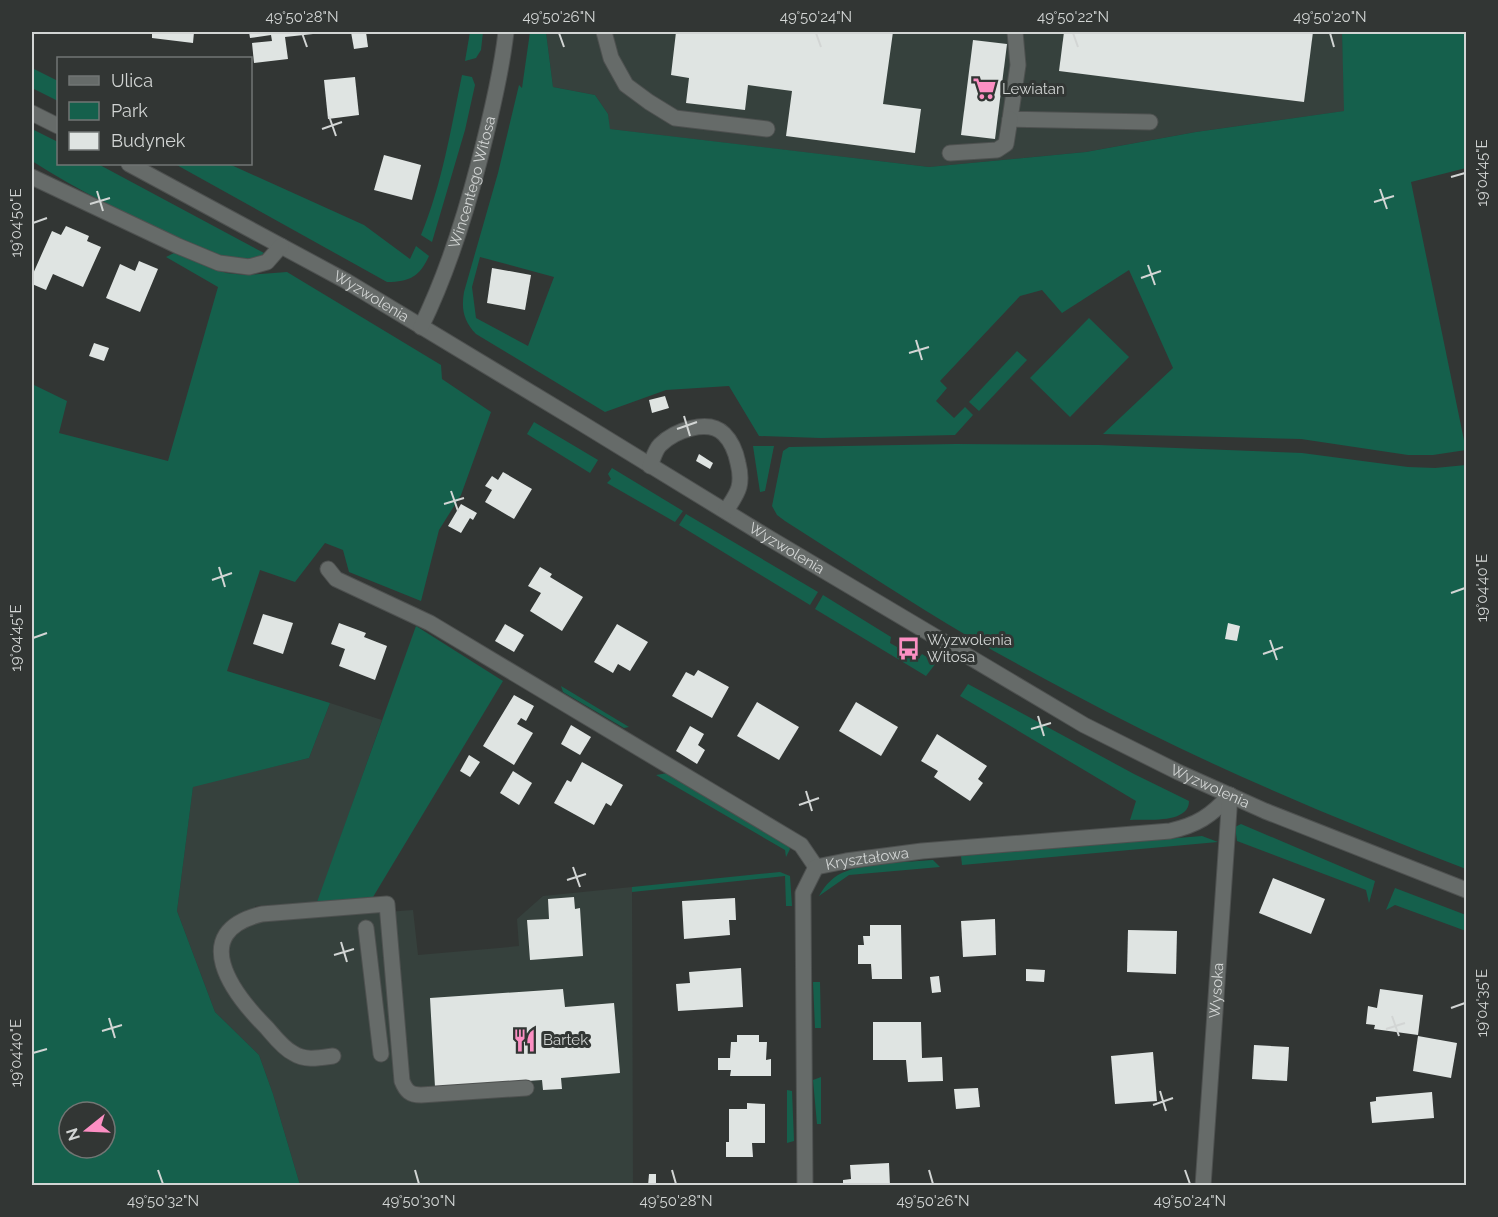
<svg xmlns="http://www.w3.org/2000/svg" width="1498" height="1217" viewBox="0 0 1498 1217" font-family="Raleway,sans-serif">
<rect width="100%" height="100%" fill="#323634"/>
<g fill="#36413d">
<path d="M546 32H1342L1345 111 1196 132 1086 152 929 167 609 129 608 114 595 95 553 87Z"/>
<path d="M330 703 382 720 318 902 255 906 258 922 413 910 418 955 499 948 519 946 517 919 543 896 632 887 633 1185H300L273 1094 259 1055 215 1012 177 911 193 786 309 758Z"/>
</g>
<g fill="#15604c" fill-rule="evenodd">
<path d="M470 32H483L481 50 476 58 465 61Z"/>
<path d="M530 32H546L553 87 595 95 608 114 610 129 929 167 1086 152 1196 132 1344 111 1342 32H1466V168L1411 182 1466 450 1433 455H1408L1301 439 1103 434 1173 368 1129 270 1062 313 1042 290 1020 296 940 381 947 388 936 401 954 418 965 407 973 415 955 435 821 438 759 436 729 386 666 390 605 412 476 334C464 321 461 310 464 292L498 173 519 85 522 88ZM480 257 554 277 528 346 476 318 472 287Z"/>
<path d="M32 68 58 81V101L32 88Z"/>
<path d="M462 75 472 77 475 85 465 130 432 242 421 235C442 184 451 129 462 75Z"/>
<path d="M32 129 58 142V164H98L264 253C253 265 236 261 221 258 205 255 189 244 175 237 125 214 78 190 32 161Z"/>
<path d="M175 164H229L364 225 410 259 416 246 429 256C420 276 410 282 387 282Z"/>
<path d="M174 253 226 273 246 275 287 272 441 365 442 379 491 412 461 495 439 530 421 601 349 572 343 550 325 543 295 582 260 570 227 671 330 703 309 758 193 787 177 911 215 1012 259 1055 273 1094 300 1185H32V384L67 401 59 433 168 461 218 287 166 257ZM69 1112H105V1148H69Z"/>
<path d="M1089 318 1129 357 1070 417 1030 378Z"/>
<path d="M1017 351 1027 360 979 411 969 402Z"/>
<path d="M534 422 598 460 590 473 527 434Z"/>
<path d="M956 444 1099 445 1302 453 1408 467 1435 468 1466 465V869C1333 818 1199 762 1073 694 1022 667 971 639 923 609 876 580 831 550 785 521L777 515 772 506 783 451 789 447Z"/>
<path d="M753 446H774L765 491 760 492Z"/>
<path d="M612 468 683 511 675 522 607 483 611 479 608 474Z"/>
<path d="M686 514 818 592 810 605 679 525Z"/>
<path d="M823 595 891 637 890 643 918 659 922 654 936 663 926 676 815 609Z"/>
<path d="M416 626 503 681 373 897 317 902Z"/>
<path d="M968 684 1134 774 1189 801C1189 824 1147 819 1130 820L1136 801 960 696Z"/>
<path d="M561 686 629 727 624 728 563 692Z"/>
<path d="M668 773 788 844 790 849 786 857 785 850 656 775Z"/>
<path d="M1241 824 1375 881 1369 903 1366 890 1237 841 1235 827Z"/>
<path d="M1202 836 1218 842 962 865 961 856Z"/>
<path d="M933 860 940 867 849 875 819 896C825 885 834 875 847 871 866 863 910 862 933 860Z"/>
<path d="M780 872 790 876 792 906H786L785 876 632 892V887Z"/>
<path d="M1395 888 1466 915V931L1395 905 1386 910Z"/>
<path d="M813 982H820L821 1028H815Z"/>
<path d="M821 1077V1124H817L813 1080Z"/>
<path d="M787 1090 792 1091 794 1141 787 1143Z"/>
</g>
<g fill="#dfe4e2">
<path d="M152 32H194L193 43 152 38Z"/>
<path d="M249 32H312L313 34 285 37 288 59 254 63 252 43 272 41 271 35 250 38Z"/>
<path d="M351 32H366L368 47 354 49Z"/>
<path d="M676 32H893L883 104 921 109 915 153 786 136 792 91 748 85 745 110 686 103 689 78 671 75Z"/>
<path d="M1064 32H1313L1304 102 1059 71Z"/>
<path d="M973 40 1007 44 995 139 961 135Z"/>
<path d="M355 77 359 115 328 119 324 80Z"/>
<path d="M384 155 421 165 412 200 374 190Z"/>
<path d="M66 226 89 236 87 241 101 247 83 287 53 274 46 290 32 284V276L52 231 61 235Z"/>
<path d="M139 261 158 269 140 312 106 298 120 264 135 271Z"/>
<path d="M492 268 531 275 525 310 487 303Z"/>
<path d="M94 343 109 348 104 361 89 356Z"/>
<path d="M665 396 669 408 652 413 649 400Z"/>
<path d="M699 454 713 463 710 469 696 461Z"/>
<path d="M503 472 532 489 514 519 485 502 492 490 485 486 492 476 498 480Z"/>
<path d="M461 504 477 513 473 520 470 518 461 533 448 526Z"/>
<path d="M540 567 552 574 550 577 583 597 562 631 530 611 541 593 528 586Z"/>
<path d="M263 614 293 623 283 654 253 644Z"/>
<path d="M339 623 366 633 364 637 387 646 375 680 339 666 345 649 331 644Z"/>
<path d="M1228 623 1240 626 1237 641 1225 639Z"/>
<path d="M505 624 524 635 514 652 495 641Z"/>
<path d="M617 624 648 642 630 671 618 664 613 673 594 662Z"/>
<path d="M698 670 729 687 712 718 672 696 686 672 694 676Z"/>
<path d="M514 695 534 706 526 721 521 718 517 724 533 733 514 765 483 746Z"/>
<path d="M757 702 799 727 779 760 737 736Z"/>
<path d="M856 702 898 727 881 756 839 731Z"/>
<path d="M571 725 591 737 580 755 561 744Z"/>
<path d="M690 726 704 734 698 745 705 750 697 764 676 751Z"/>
<path d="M937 734 987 766 978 779 983 783 970 801 934 777 938 771 921 761Z"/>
<path d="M469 755 480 762 470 777 460 771Z"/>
<path d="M582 762 623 785 611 806 606 803 594 825 554 803 567 780 571 782Z"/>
<path d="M513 771 532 783 519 805 500 793Z"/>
<path d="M1273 878 1325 899 1311 934 1259 913Z"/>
<path d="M574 897 575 909 580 908 583 956 530 960 527 920 549 919 548 899Z"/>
<path d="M735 898 736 920H729L730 935 684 939 682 901Z"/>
<path d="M995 919 996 955 963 957 961 921Z"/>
<path d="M870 925H901L902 979H872L871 964H858V945H864L863 936H870Z"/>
<path d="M1128 930 1177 931 1176 974 1127 972Z"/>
<path d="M741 968 743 1007 678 1011 676 984 690 983 689 972Z"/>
<path d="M1026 969 1045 970 1044 982 1026 981Z"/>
<path d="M939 976 941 992 932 993 930 977Z"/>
<path d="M563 989 565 1007 614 1003 620 1073 561 1078 562 1089 543 1090 542 1080 435 1087 430 998Z"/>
<path d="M1380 989 1423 995 1418 1035 1374 1029 1375 1025 1366 1024 1368 1006 1377 1008Z"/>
<path d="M873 1022H921L922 1058 942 1057 943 1081 908 1082 906 1060H873Z"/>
<path d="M737 1035H759V1042H767L766 1060 771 1059V1076H730L731 1070H718V1058H730L731 1042H737Z"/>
<path d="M1418 1036 1457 1043 1451 1078 1413 1071Z"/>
<path d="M1254 1045 1289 1047 1287 1081 1252 1079Z"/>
<path d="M1153 1052 1157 1101 1115 1104 1111 1056Z"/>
<path d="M978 1088 980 1107 956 1109 954 1089Z"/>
<path d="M1432 1092 1434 1118 1372 1123 1370 1102 1376 1101V1097Z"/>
<path d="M747 1103 765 1104V1143H752L753 1157H726V1142H729V1109H747Z"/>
<path d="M889 1163 890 1186H843V1180L851 1179 850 1165Z"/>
<path d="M649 1174H656V1186H648Z"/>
<rect x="712" y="1183" width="38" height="3"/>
</g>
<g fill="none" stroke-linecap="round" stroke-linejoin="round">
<defs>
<g id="minor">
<path d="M604 32 611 58 626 85 649 102 675 118 767 129"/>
<path d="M1015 32 1018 65 1010 119 1150 122"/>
<path d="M32 113 58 126"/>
<path d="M950 153 997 150 1006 144 1010 119"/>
<path id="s1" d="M129 164 346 281 578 421 769 538 1084 725 1178 772 1265 811 1466 890"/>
<path d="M32 177 178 246 219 263 249 267 267 262 281 246"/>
<path id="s2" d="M421 327C447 274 464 220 479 162 490 120 501 76 506 32"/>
<path d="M650 466C653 459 655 450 660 445 674 431 708 418 724 434 732 442 736 453 738 463 740 471 741 479 739 487 737 495 730 504 726 511"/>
<path d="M328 569 336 579 430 623 801 845 816 867"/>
<path id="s3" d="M816 867 846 861 922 851 1170 831C1197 825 1211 816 1230 795"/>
<path d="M366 928 381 1054"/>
<path d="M333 1056C319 1058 305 1061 293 1053 283 1048 274 1036 267 1028 232 993 187 932 262 914L387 904 402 1081C406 1091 410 1095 421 1095L526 1088"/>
<path d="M805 1186 803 893 816 867"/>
<path id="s4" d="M1203 1186 1230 795"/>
</g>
</defs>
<use href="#minor" stroke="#4e5150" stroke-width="17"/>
<use href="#minor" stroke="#666b69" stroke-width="15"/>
</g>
<path fill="none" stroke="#d2d5d4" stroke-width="2" d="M302 33 307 47M559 33 564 47M816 33 821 47M1073 33 1078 47M1330 33 1334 47M329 116 336 136M322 129 342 122M1451 177 1465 173M1380 189 1387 209M97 191 103 211M1374 202 1394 196M90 204 110 198M33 223 47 218M1148 265 1155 285M1141 278 1161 271M916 340 922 360M909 353 929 347M684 416 690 436M677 429 697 422M451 491 458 511M444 504 464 498M219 567 225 587M212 580 232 573M1451 593 1465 588M33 638 47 633M1270 640 1277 660M1263 654 1283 647M1038 716 1044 736M1031 729 1051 723M806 791 812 811M799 805 819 798M573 867 580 887M567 880 586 874M341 942 347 962M334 955 354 949M1451 1008 1465 1003M1392 1016 1399 1036M109 1018 115 1038M1386 1029 1405 1023M102 1031 122 1025M33 1053 47 1049M1160 1091 1166 1111M1153 1105 1173 1098M158 1170 163 1184M415 1170 419 1184M672 1170 676 1184M929 1170 933 1184M1185 1170 1190 1184"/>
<defs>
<symbol id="supermarket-bare" viewBox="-9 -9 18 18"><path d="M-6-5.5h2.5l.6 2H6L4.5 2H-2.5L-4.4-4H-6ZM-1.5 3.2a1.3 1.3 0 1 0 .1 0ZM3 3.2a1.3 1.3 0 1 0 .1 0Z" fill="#fc8fc3" stroke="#323634" stroke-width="2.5" paint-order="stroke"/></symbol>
<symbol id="bus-bare" viewBox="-9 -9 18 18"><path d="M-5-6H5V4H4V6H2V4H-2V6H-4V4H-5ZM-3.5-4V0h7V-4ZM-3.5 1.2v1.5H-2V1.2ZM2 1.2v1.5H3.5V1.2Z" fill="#fc8fc3" stroke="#323634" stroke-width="2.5" paint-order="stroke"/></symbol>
<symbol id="restaurant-bare" viewBox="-9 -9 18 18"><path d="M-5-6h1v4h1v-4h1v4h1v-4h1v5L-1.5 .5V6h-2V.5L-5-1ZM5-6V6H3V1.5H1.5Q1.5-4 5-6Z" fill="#fc8fc3" stroke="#323634" stroke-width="2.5" paint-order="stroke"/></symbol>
</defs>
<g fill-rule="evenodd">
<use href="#supermarket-bare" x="968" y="72" width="33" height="33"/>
<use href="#bus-bare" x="892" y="632" width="33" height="33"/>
<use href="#restaurant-bare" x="508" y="1024" width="33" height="33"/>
</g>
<g text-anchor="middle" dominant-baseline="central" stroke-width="6" stroke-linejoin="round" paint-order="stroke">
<g font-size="15" fill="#d2d5d4" stroke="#323634" text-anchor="start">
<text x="1002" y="89">Lewiatan</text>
<text x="927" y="640">Wyzwolenia<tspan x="927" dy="17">Witosa</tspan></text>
<text x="543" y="1040">Bartek</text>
</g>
<g font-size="15" fill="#d2d5d4" stroke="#323634">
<text stroke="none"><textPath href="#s2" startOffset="154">Wincentego Witosa</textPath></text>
<text stroke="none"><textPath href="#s1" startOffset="276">Wyzwolenia</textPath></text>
<text stroke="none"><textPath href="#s1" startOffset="762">Wyzwolenia</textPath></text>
<text stroke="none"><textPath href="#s1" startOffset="1248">Wyzwolenia</textPath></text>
<text stroke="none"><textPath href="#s3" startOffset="52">Kryształowa</textPath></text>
<text stroke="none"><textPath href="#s4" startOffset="196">Wysoka</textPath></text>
</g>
</g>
<rect width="1498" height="1217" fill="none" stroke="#323634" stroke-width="66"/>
<rect x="57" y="57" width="195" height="108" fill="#323634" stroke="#727674" stroke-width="1.5"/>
<rect x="69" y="76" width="30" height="9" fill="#666b69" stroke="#727674" stroke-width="1.5"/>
<text x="111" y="87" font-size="18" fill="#d2d5d4">Ulica</text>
<rect x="69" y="102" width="30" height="18" fill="#15604c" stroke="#727674" stroke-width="1.5"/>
<text x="111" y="117" font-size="18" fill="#d2d5d4">Park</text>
<rect x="69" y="132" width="30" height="18" fill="#dfe4e2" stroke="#727674" stroke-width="1.5"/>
<text x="111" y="147" font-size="18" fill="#d2d5d4">Budynek</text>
<g transform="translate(87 1130) rotate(252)"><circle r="28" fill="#323634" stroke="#727674" stroke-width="1.5"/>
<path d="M0-4.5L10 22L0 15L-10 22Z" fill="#fc8fc3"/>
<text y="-9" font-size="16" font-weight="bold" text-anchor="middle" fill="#d2d5d4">N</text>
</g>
<rect x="33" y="33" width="1432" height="1151" fill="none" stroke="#d2d5d4" stroke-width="2"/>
<g font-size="15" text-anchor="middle" fill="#d2d5d4">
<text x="302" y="22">49°50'28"N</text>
<text x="559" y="22">49°50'26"N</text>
<text x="816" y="22">49°50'24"N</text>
<text x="1073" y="22">49°50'22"N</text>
<text x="1330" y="22">49°50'20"N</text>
<text transform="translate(1482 173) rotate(-90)" y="5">19°04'45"E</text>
<text transform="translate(16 223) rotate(-90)" y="5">19°04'50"E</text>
<text transform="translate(1482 588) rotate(-90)" y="5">19°04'40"E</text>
<text transform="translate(16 638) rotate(-90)" y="5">19°04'45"E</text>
<text transform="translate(1482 1003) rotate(-90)" y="5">19°04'35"E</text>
<text transform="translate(16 1053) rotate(-90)" y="5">19°04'40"E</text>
<text x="163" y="1206">49°50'32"N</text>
<text x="419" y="1206">49°50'30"N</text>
<text x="676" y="1206">49°50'28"N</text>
<text x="933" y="1206">49°50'26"N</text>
<text x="1190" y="1206">49°50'24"N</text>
</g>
</svg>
